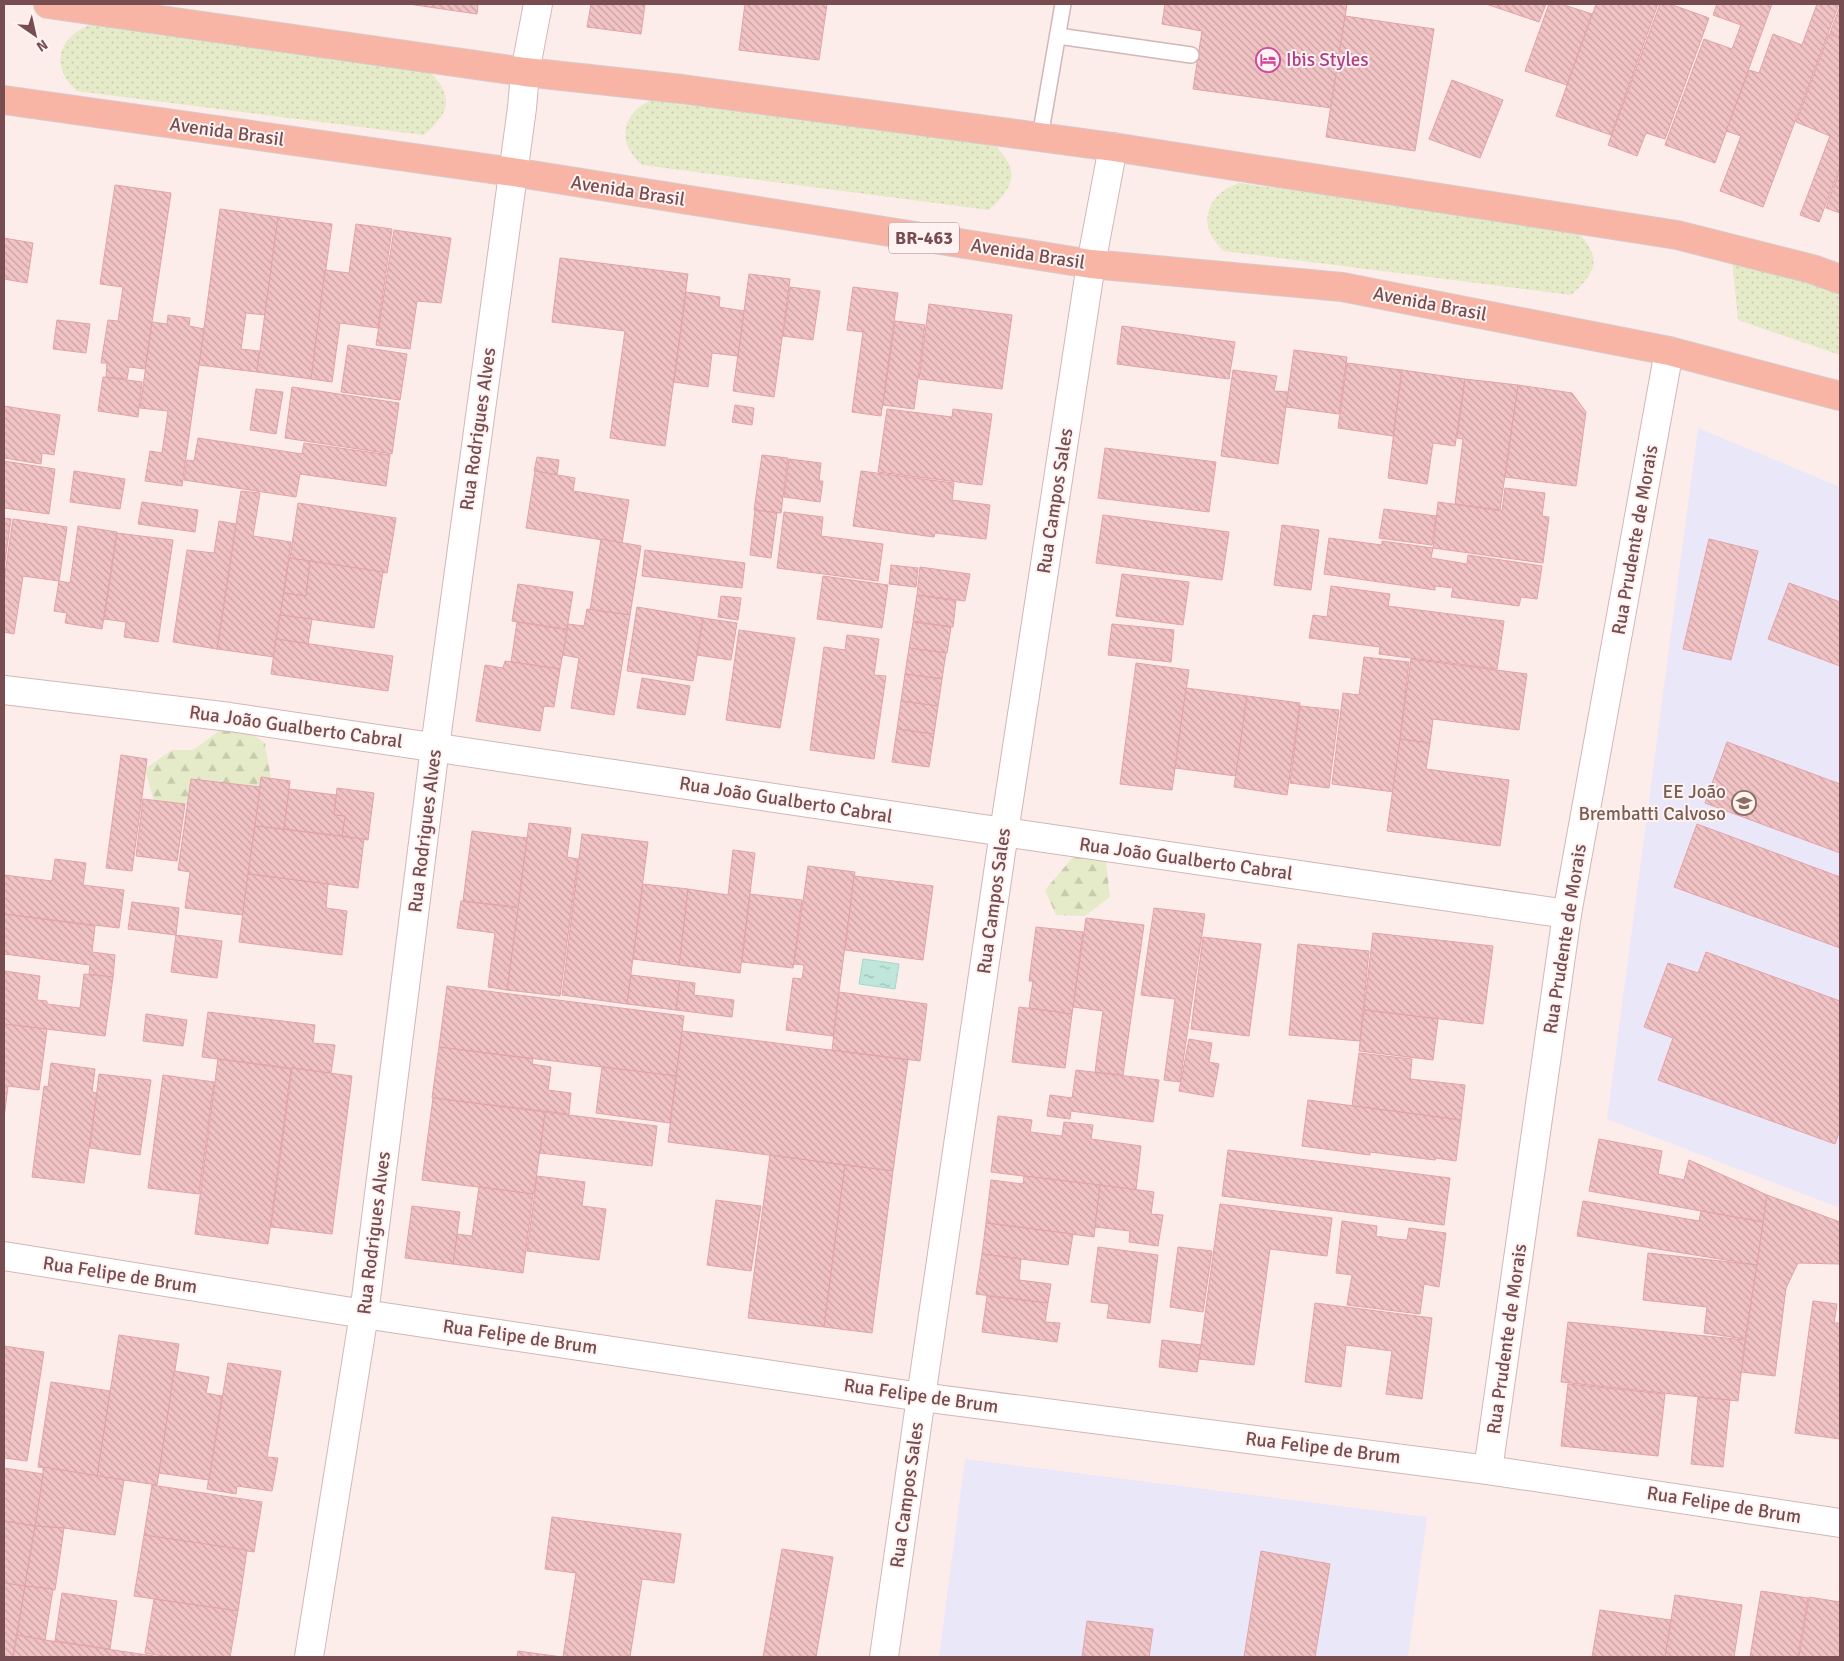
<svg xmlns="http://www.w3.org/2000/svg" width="1844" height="1661" viewBox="0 0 1844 1661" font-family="Signika,sans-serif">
<defs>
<pattern id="grass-dots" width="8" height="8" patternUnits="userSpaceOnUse" patternTransform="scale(1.25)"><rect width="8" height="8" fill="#e5eac8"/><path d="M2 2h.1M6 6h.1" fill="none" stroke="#c8caae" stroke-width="1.8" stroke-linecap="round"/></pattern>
<pattern id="forest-firs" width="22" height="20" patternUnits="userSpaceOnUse" patternTransform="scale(1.25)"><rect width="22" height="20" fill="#e5eac8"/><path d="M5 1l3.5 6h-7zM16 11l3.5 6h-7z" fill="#c8caae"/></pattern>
<pattern id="water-ripples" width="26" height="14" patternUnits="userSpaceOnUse" patternTransform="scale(1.25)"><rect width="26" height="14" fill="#bfe6da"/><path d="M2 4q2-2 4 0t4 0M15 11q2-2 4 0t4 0" fill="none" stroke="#a0bdb3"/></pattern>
<pattern id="building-back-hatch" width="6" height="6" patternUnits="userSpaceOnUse" patternTransform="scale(1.25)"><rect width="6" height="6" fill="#f1c3c5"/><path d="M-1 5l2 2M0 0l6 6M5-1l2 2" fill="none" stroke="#c8a1a2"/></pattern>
</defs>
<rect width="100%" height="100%" fill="#fcedea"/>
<g fill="#eae7f9">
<path d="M1698 428 1840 487V1208L1607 1119Z"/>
<path d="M965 1459 1427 1517 1408 1657H939Z"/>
</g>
<g fill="url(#grass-dots)">
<path d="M93 24 427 68C453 96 453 109 424 135L77 91C49 67 58 35 93 24Z"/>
<path d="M657 98 992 142C1019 170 1018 183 989 210L642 165C614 141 623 109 657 98Z"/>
<path d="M1239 183 1574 228C1601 256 1600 269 1571 295L1224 251C1196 227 1205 195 1239 183Z"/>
<path d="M1732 259 1840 292V355L1738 320Z"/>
</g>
<g fill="url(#forest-firs)">
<path d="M233 721 265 743 271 779 263 796 156 808 145 769 172 750H193Z"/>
<path d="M1074 856 1106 862 1110 897 1085 916 1056 915 1045 890Z"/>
</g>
<path fill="url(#water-ripples)" stroke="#a5d8c9" d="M863 959 899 964 895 989 859 984Z"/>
<g fill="url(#building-back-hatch)" stroke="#e3a3a8">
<path d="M408 4H478L477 14Z"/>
<path d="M591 4H645L641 34 587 27Z"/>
<path d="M745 4H827L819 60 739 50Z"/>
<path d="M1165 4H1347L1331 108 1193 89 1202 31 1162 24Z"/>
<path d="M1486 4H1546L1539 22Z"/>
<path d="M1549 4H1561L1592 14 1567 85 1525 71Z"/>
<path d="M1596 4H1658L1611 135 1556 116Z"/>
<path d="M1660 4H1670L1709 18 1665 139 1646 133 1637 156 1608 145Z"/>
<path d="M1717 4H1772L1715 163 1665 145 1704 39 1732 49 1741 25 1713 15Z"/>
<path d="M1817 4H1839L1763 207 1720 191 1741 136 1726 131 1749 70 1759 73 1773 34 1802 45Z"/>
<path d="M1840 6V37L1830 33Z"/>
<path d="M1345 16 1434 29 1415 151 1326 137Z"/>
<path d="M1829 34 1840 38V167L1819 222 1800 215 1830 136 1796 122Z"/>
<path d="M1452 80 1503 100 1480 158 1429 139Z"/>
<path d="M1840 170V213L1826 208Z"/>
<path d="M115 185 171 193 145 369 129 367 127 379 106 377 107 363H101L108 320 118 321 123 287 100 284Z"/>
<path d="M220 209 278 217 265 315 246 313 241 349 259 351 257 372 199 365Z"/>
<path d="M278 217 332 224 311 379 257 372Z"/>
<path d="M356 224 392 229 378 328 340 323 332 382 311 379 325 270 349 273Z"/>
<path d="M394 230 451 238 441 303 417 301 410 349 376 345Z"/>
<path d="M4 238 33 243 27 283 4 279Z"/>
<path d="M560 258 688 274 665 446 610 438 625 331 552 322Z"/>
<path d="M749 274 790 279 774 397 733 391Z"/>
<path d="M790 287 820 291 813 340 783 336Z"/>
<path d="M853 287 898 293 881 416 852 412 863 332 847 330Z"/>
<path d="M686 292 720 297 719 307 744 311 738 356 712 353 708 387 674 382Z"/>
<path d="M929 304 1012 315 1002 389 919 379Z"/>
<path d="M168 315 190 318 189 326 204 329 182 486 145 481 150 451 162 453 168 411 140 408 152 322 167 324Z"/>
<path d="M57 320 90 324 86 353 53 349Z"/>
<path d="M895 321 925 325 914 409 883 405Z"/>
<path d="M1122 326 1235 342 1229 379 1117 364Z"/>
<path d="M348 345 407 354 400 400 341 392Z"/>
<path d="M1294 350 1347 357 1339 414 1286 407Z"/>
<path d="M1347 363 1402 370 1393 436 1338 428Z"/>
<path d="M1233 370 1277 376 1274 391 1288 392 1278 464 1221 456Z"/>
<path d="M1402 370 1465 379 1455 446 1433 443 1427 484 1388 478Z"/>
<path d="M103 377 142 382 138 417 98 411Z"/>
<path d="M1465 379 1518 385 1500 510 1455 504 1463 439 1457 438Z"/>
<path d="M1518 385 1572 393 1586 412 1576 486 1505 477Z"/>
<path d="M292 387 399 403 392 454 285 438Z"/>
<path d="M256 389 283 392 276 434 250 430Z"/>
<path d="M735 405 754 408 752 425 732 422Z"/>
<path d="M4 406 60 415 54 455 42 453 41 464 4 458Z"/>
<path d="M887 409 952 417 953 409 992 414 982 485 878 472Z"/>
<path d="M198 438 302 454 304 443 390 455 386 486 300 474 296 497 184 480 187 460 194 461Z"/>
<path d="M1105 448 1216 462 1209 512 1098 498Z"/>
<path d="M762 455 788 458 781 513 754 510Z"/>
<path d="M537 457 559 460 557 475 534 471Z"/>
<path d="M789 459 821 463 819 481H823L820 502 784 497Z"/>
<path d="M4 461 55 469 49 514 4 508Z"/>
<path d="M74 471 125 479 120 509 70 502Z"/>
<path d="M535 471 575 478 573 491 629 500 622 543 526 528Z"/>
<path d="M861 471 954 483 952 500 990 505 986 539 935 533 934 537 853 526Z"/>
<path d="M1505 488 1545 493 1542 516 1549 517 1543 563 1433 548 1438 502 1502 511Z"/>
<path d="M241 491 260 493 253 536 291 542 274 657 217 649Z"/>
<path d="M142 502 198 510 195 532 138 524Z"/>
<path d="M298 503 396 518 387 573 290 558Z"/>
<path d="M1384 509 1436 516 1432 545 1379 538Z"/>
<path d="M755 510 777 513 771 558 750 555Z"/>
<path d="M784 512 823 517 821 536 883 544 878 581 777 568Z"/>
<path d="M1103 515 1229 532 1222 580 1096 563Z"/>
<path d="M4 518 11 519 4 569Z"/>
<path d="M13 519 67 527 59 581 23 576 14 634 4 632V580Z"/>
<path d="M219 521 236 524 217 649 173 642 187 550 214 553Z"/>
<path d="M1282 525 1319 530 1311 590 1274 585Z"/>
<path d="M78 526 117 532 102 629 65 623 67 613 54 611 59 581 70 583Z"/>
<path d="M117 533 173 540 158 642 124 637 126 622 104 619Z"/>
<path d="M1329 538 1382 545V541L1433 548 1431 558 1467 564 1468 555 1542 566 1537 599 1521 597 1519 606 1451 597 1453 588 1435 586V590L1324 574Z"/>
<path d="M601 539 641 546 630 615 590 610Z"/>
<path d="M1709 539 1758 551 1731 660 1683 649Z"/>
<path d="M645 550 745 563 742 588 642 576Z"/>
<path d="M289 558 310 561 306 596 284 593Z"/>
<path d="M310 561 383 572 374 628 280 615 284 593 306 596Z"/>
<path d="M891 565 918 568 916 587 889 584Z"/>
<path d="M920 567 970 574 965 601 917 595Z"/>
<path d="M1122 574 1189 582 1183 625 1116 616Z"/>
<path d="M823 576 888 585 882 628 817 619Z"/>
<path d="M1789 583 1840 602V666L1768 639Z"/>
<path d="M518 584 573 592 567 629 512 621Z"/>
<path d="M1331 586 1390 594 1388 606 1504 621 1497 669 1379 654 1380 647 1309 638 1313 615 1327 617Z"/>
<path d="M917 595 956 601 953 627 913 621Z"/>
<path d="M721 596 741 598 738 620 718 617Z"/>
<path d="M637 607 703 618 693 681 627 671Z"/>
<path d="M587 609 630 615 614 715 571 708 579 658 563 655 568 624 584 626Z"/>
<path d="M280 615 312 619 308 644 276 639Z"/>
<path d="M703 618 737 623 731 660 697 655Z"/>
<path d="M517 622 567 630 560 669 511 662Z"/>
<path d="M913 622 951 627 947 653 909 648Z"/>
<path d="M1112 624 1174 630 1171 662 1108 655Z"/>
<path d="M739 630 795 638 780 728 726 720Z"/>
<path d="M847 635 879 639 874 675 886 676 874 759 810 750 824 647 845 650Z"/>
<path d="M276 639 393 656 388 691 271 674Z"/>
<path d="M909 648 946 653 942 679 905 674Z"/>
<path d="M1364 657 1409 662 1394 792 1332 784 1343 693 1359 695Z"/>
<path d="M1411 659 1527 674 1519 730 1433 719 1430 743 1400 739Z"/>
<path d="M505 661 560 669 554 707 544 706 540 731 476 721 485 665 503 668Z"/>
<path d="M1136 663 1189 670 1172 790 1120 784Z"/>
<path d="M905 674 942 679 938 706 901 701Z"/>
<path d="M642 678 690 686 685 715 637 708Z"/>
<path d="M1186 688 1247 696 1236 776 1175 768Z"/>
<path d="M1247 696 1300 703 1287 795 1234 787Z"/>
<path d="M901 701 938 706 934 734 897 729Z"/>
<path d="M1300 706 1339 710 1329 788 1290 783Z"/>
<path d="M897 729 934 734 929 767 892 762Z"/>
<path d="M1400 739 1430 743 1426 769 1509 780 1500 846 1387 831Z"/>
<path d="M1727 742 1840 784V853L1705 803Z"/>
<path d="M121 755 147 759 132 871 106 868Z"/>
<path d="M261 777 290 781 284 829 255 826Z"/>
<path d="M191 779 260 787 243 915 185 908 190 872 178 870Z"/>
<path d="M337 788 374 793 368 840 342 836 345 816 334 815Z"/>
<path d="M289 789 336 795 334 815 345 816 342 836 284 829Z"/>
<path d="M143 799 185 804 177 861 136 856Z"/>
<path d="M529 823 571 828 567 857 578 859 560 996 507 990Z"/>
<path d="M1697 824 1840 877V948L1674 887Z"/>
<path d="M255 826 364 839 358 888 248 874Z"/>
<path d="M472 831 527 838 518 907 463 901Z"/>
<path d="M582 834 648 842 627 1004 562 995Z"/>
<path d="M733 850 755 853 740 973 679 965 688 889 728 895Z"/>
<path d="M55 859 86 863 83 885 124 890 119 928 4 914V875L52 881Z"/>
<path d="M808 866 855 872 833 1036 786 1030 793 978 802 979 804 965 794 964Z"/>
<path d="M248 874 328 884 326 908 347 911 342 955 239 942Z"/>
<path d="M854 876 933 886 923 960 845 950Z"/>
<path d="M643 884 688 889 679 965 633 959Z"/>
<path d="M750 894 802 900 793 968 742 962Z"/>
<path d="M461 901 518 908 507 990 488 987 495 933 457 928Z"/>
<path d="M132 902 179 908 176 935 128 929Z"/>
<path d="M1154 908 1205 914 1180 1082 1164 1080 1175 999 1141 995Z"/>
<path d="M4 914 95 926 92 952 115 955 113 977 89 974 90 965 4 954Z"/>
<path d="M1086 918 1144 925 1123 1075 1095 1072 1103 1011 1073 1007Z"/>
<path d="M1036 927 1083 932 1072 1014 1029 1008 1033 981H1029Z"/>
<path d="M1373 933 1493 946 1483 1024 1364 1010Z"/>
<path d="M176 935 222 941 217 978 171 972Z"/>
<path d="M1203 937 1261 944 1249 1036 1191 1029Z"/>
<path d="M1298 944 1369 951 1360 1041 1289 1035Z"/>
<path d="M1706 952 1840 1001V1130L1835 1144 1658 1080 1673 1038 1644 1027 1668 963 1698 973Z"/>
<path d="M4 971 40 976 37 1000 47 1001V1004L80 1008 84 974 113 977 105 1036 4 1024Z"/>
<path d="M631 975 680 981 676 1010 627 1004Z"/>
<path d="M680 981 695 983 694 995 734 1000 732 1017 676 1010Z"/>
<path d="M447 986 684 1016 676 1076 439 1047Z"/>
<path d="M839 992 927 1004 920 1061 832 1050Z"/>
<path d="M1019 1007 1072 1014 1065 1068 1012 1062Z"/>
<path d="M1364 1010 1438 1019 1433 1060 1359 1051Z"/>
<path d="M208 1012 315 1025 313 1043 335 1045 331 1073 202 1057Z"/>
<path d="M146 1014 187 1020 183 1046 143 1041Z"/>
<path d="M4 1024 47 1029 39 1090 8 1086 4 1118Z"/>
<path d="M682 1031 908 1060 893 1171 668 1142Z"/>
<path d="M1189 1039 1212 1043 1209 1062 1219 1064 1213 1097 1179 1091Z"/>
<path d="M439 1047 533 1059 532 1064 551 1067 548 1090 571 1093 569 1114 432 1098Z"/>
<path d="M1359 1053 1412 1059 1410 1079 1465 1085 1461 1120 1352 1106Z"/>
<path d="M218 1059 291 1069 268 1244 195 1234Z"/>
<path d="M51 1063 95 1069 92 1092 97 1093 84 1183 32 1177 44 1086 48 1087Z"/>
<path d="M602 1067 676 1076 670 1123 596 1113Z"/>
<path d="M292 1068 352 1076 332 1234 271 1227Z"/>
<path d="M1076 1070 1159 1080 1153 1122 1071 1111 1070 1119 1047 1116 1050 1095 1072 1098Z"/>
<path d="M99 1074 151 1080 140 1155 90 1148Z"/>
<path d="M163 1075 214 1082 199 1194 148 1188Z"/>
<path d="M433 1098 545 1112 534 1194 422 1180Z"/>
<path d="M1308 1100 1461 1120 1456 1161 1436 1158 1435 1160 1370 1152V1155L1302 1146Z"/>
<path d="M545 1112 657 1126 652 1166 540 1153Z"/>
<path d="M998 1116 1032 1120 1030 1132 1062 1136 1064 1122 1093 1125 1091 1139 1141 1146 1136 1190 991 1172Z"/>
<path d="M1599 1139 1662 1151 1658 1174 1684 1180 1689 1160 1767 1195 1763 1222 1589 1191Z"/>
<path d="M1228 1150 1450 1178 1444 1225 1222 1196Z"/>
<path d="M770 1155 845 1165 824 1327 748 1318Z"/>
<path d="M845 1165 893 1171 872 1333 824 1327Z"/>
<path d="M537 1176 585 1182 582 1206 606 1209 599 1260 527 1251Z"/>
<path d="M1024 1176 1100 1185 1094 1237 986 1223 991 1180 1023 1184Z"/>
<path d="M1100 1185 1154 1192 1151 1214 1163 1215 1158 1246 1129 1242 1130 1231 1095 1227Z"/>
<path d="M479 1187 533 1194 523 1273 453 1264 457 1234 472 1236Z"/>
<path d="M1767 1195 1840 1222V1264L1798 1263 1786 1288 1775 1376 1741 1372Z"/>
<path d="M716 1200 761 1206 751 1271 707 1265Z"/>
<path d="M1583 1201 1699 1221 1701 1211 1763 1222 1757 1265 1577 1236Z"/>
<path d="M1220 1204 1332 1218 1327 1256 1270 1249 1254 1365 1199 1359Z"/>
<path d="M412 1206 460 1212 453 1264 405 1258Z"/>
<path d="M1342 1221 1377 1226 1376 1236 1395 1239 1407 1240 1409 1228 1446 1233 1439 1287 1424 1284 1420 1314 1347 1305 1352 1275 1336 1273Z"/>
<path d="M986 1223 1073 1234 1068 1265 982 1254Z"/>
<path d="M1098 1247 1158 1255 1150 1323 1107 1318 1109 1304 1091 1302Z"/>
<path d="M1178 1247 1212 1251 1203 1312 1170 1307Z"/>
<path d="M1648 1253 1757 1265 1745 1339 1704 1333 1707 1307 1643 1300Z"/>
<path d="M982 1254 1021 1259 1019 1280 1051 1284 1048 1303 976 1294Z"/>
<path d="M987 1296 1048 1303 1045 1322 1060 1323 1057 1342 982 1332Z"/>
<path d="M1813 1301 1837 1304 1834 1323H1840V1439L1795 1433Z"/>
<path d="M1315 1303 1432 1318 1422 1399 1386 1394 1392 1351 1346 1345 1341 1387 1305 1382Z"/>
<path d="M1568 1322 1745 1340 1738 1401 1561 1382Z"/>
<path d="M119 1335 179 1344 157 1485 97 1476Z"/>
<path d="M1162 1340 1201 1345 1197 1372 1159 1367Z"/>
<path d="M4 1346 44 1352 27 1461 4 1458Z"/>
<path d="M228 1363 281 1371 267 1457 278 1458 272 1491 237 1486 236 1494 207 1489Z"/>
<path d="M174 1371 209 1377 206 1393 222 1396 209 1480 159 1473Z"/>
<path d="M51 1382 110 1391 97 1476 38 1467Z"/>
<path d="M1568 1384 1665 1394 1658 1456 1561 1446Z"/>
<path d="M1698 1397 1730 1400 1723 1467 1691 1464Z"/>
<path d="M43 1467 124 1480 115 1535 64 1528 35 1526 43 1474Z"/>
<path d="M4 1468 43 1474 35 1526 4 1521Z"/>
<path d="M152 1485 262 1502 254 1552 144 1535Z"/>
<path d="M552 1517 681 1534 674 1583 642 1579 630 1657H563L576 1573 545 1569Z"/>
<path d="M4 1521 35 1526 25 1586 4 1583Z"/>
<path d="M35 1526 64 1528 55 1590 25 1586Z"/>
<path d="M144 1535 247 1550 238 1611 134 1596Z"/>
<path d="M782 1549 833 1557 816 1657H763Z"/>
<path d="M1261 1551 1330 1564 1315 1657H1244Z"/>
<path d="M4 1583 25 1586 13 1657H4Z"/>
<path d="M25 1586 53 1589 45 1640 17 1635Z"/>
<path d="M1761 1591 1808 1598 1798 1657H1750Z"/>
<path d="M62 1593 117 1601 110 1649 55 1641Z"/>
<path d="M1675 1595 1742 1605 1734 1657H1665Z"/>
<path d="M1809 1597 1840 1602V1657H1799Z"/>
<path d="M154 1599 238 1611 230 1657H170L145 1653Z"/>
<path d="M1600 1610 1671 1620 1665 1657H1592Z"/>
<path d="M1087 1621 1153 1629 1149 1657H1082Z"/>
<path d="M17 1635 45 1640 161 1657H13Z"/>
<path d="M518 1651 562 1657H517Z"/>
</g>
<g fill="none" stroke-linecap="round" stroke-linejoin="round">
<defs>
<g id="service">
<path d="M1058 36 1191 55"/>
<path d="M1040 137 1063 4"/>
</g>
<g id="minor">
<path d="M4 690 230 717 1004 832 1567 914"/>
<path d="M4 1256 364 1314 921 1397 1488 1470 1840 1523"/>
<path d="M1488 1470 1567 914 1669 351"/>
<path d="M309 1657 364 1314 435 747 522 108 525 72 538 4"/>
<path d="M884 1657 921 1397 1004 832 1091 264 1113 147"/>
</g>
<g id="primary">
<path d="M48 4 525 72 682 89 1113 147 1677 235 1812 269 1840 279"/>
<path d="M4 100 513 172 1091 264 1342 287 1669 351 1840 396"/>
</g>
</defs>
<use href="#service" stroke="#d3b6b6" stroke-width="18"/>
<use href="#minor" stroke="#d3b6b6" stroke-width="30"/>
<use href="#primary" stroke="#d6cacb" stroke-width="30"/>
<use href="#service" stroke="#fff" stroke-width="15"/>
<use href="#minor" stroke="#fff" stroke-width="28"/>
<use href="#primary" stroke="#f8b4a5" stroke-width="28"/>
</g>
<defs>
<symbol id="hotel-ring" viewBox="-11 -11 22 22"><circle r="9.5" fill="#fff3f1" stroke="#d1479c" stroke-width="1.5"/><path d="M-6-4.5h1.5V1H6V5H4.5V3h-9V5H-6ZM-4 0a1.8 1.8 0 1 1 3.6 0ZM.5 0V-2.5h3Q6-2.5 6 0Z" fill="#d1479c"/></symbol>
<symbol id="school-ring" viewBox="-11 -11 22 22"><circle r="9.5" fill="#fff3f1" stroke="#8d6e63" stroke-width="1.5"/><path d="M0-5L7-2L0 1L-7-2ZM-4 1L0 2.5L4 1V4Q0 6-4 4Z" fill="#8d6e63"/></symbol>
</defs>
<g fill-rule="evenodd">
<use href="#hotel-ring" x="1254" y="46" width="28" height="28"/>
<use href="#school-ring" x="1730" y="789" width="28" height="28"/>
</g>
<g text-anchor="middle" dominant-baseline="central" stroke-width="4" stroke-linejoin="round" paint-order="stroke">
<rect fill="#fff3f1" stroke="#a07f81" stroke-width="1" x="889" y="222.5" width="70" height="31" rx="4"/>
<g font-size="18" font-weight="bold" fill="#774d51">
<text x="924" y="238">BR-463</text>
</g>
<g font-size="19" fill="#b23c85" stroke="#fff3f1" text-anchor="start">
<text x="1286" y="60">Ibis Styles</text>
</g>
<g font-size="19" fill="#774d51" stroke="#fff3f1">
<text transform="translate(227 132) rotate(8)">Avenida Brasil</text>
<text transform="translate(628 191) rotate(9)">Avenida Brasil</text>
<text transform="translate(1028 254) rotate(9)">Avenida Brasil</text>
<text transform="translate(1430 304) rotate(11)">Avenida Brasil</text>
<text transform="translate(478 429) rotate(-82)">Rua Rodrigues Alves</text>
<text transform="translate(1055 501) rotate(-81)">Rua Campos Sales</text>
<text transform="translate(1635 540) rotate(-80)">Rua Prudente de Morais</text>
<text transform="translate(296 727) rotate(8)">Rua João Gualberto Cabral</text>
<text transform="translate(786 800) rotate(9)">Rua João Gualberto Cabral</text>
<text transform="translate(425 831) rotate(-83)">Rua Rodrigues Alves</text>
<text transform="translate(1186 859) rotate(8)">Rua João Gualberto Cabral</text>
<text transform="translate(994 901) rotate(-82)">Rua Campos Sales</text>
<text transform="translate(1565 939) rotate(-81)">Rua Prudente de Morais</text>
<text transform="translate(374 1233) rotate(-83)">Rua Rodrigues Alves</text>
<text transform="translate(120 1275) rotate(9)">Rua Felipe de Brum</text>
<text transform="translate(520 1337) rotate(8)">Rua Felipe de Brum</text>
<text transform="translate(1507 1339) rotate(-82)">Rua Prudente de Morais</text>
<text transform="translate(921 1396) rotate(8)">Rua Felipe de Brum</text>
<text transform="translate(1323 1448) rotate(7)">Rua Felipe de Brum</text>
<text transform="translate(907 1495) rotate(-82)">Rua Campos Sales</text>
<text transform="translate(1724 1505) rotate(9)">Rua Felipe de Brum</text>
</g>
<g font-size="19" fill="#785e54" stroke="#fff3f1" text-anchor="end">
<text x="1726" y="792">EE João<tspan x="1726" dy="22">Brembatti Calvoso</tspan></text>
</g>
</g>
<rect width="1844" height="1661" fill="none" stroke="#774d51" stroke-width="10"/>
<g transform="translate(35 35) rotate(146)" stroke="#fff3f1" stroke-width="4" paint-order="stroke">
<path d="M0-4L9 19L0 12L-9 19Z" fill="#774d51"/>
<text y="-8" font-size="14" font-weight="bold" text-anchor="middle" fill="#774d51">N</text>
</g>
</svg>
